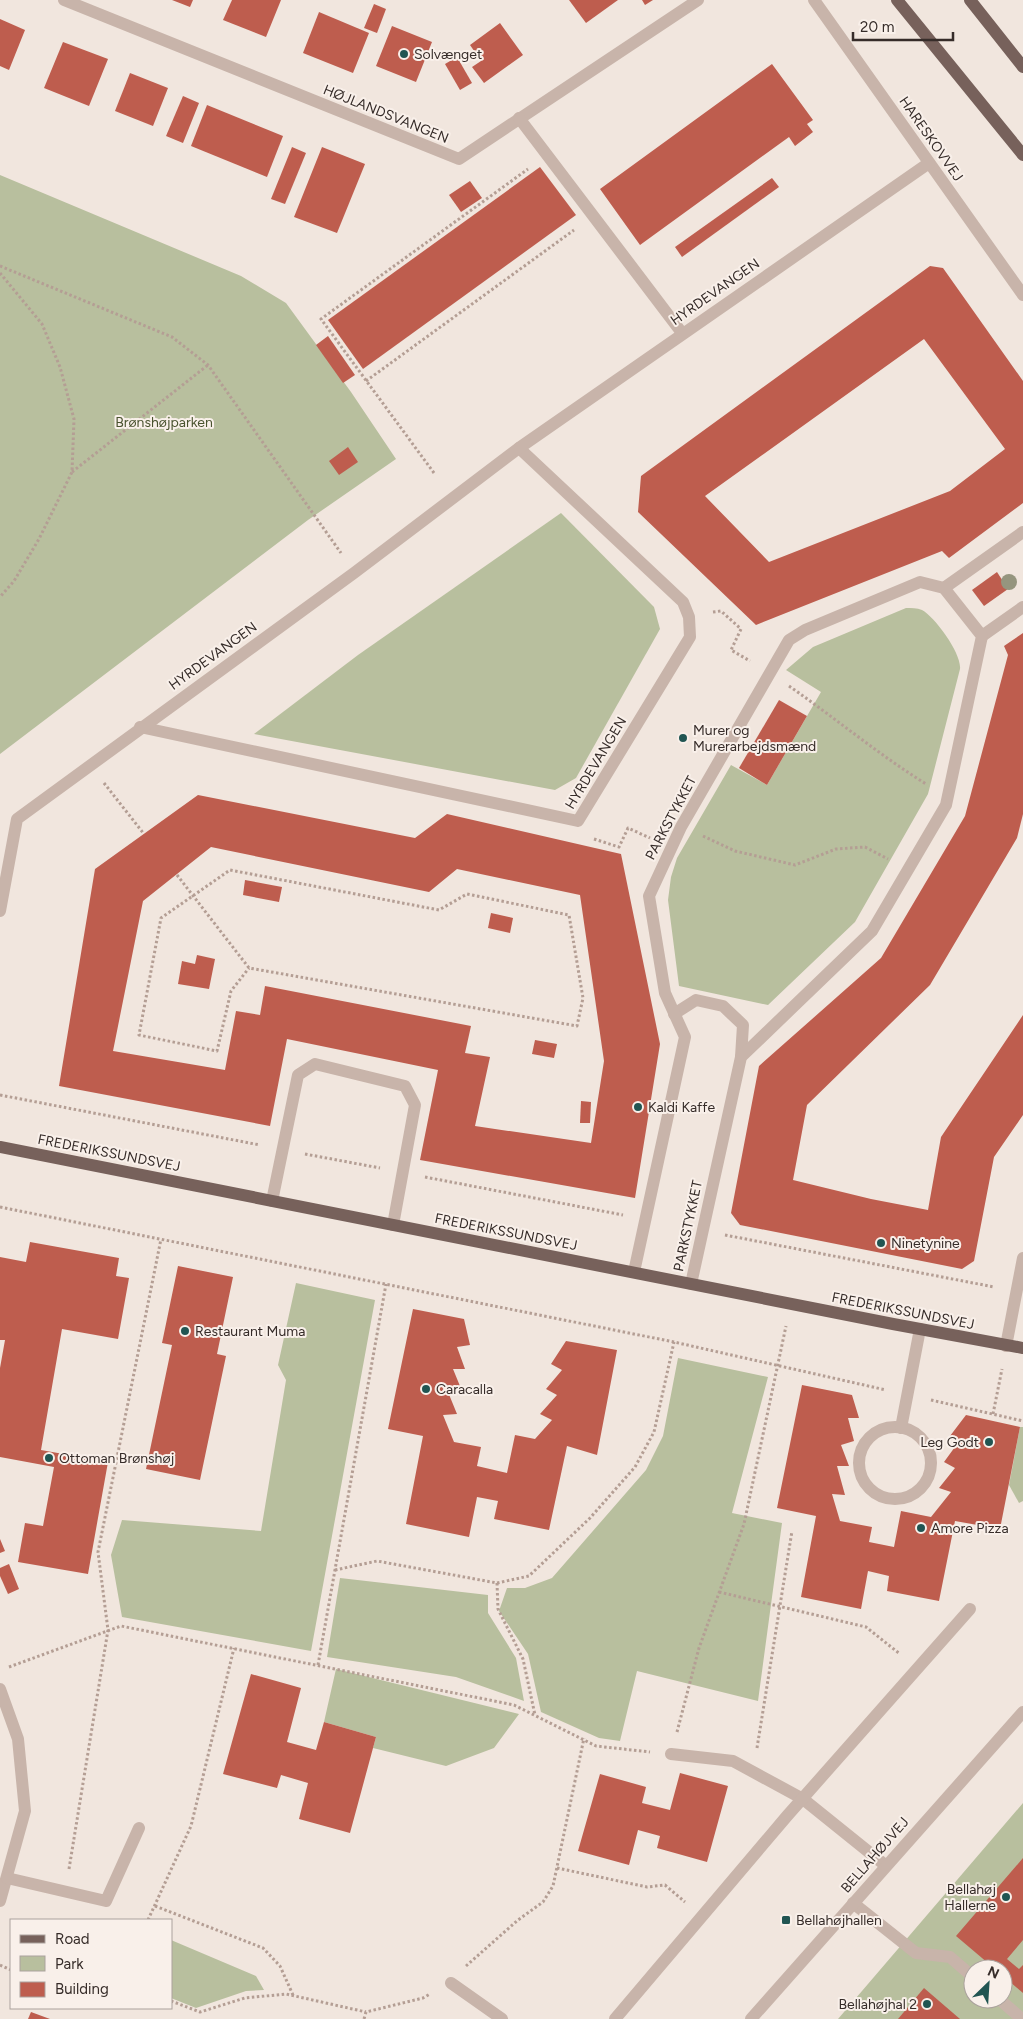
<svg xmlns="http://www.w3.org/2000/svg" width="1023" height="2019" viewBox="0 0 1023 2019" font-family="Figtree,sans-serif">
<rect width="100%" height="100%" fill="#f1e6de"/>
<g fill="#b8bf9e" fill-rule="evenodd">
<path d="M0 175 241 276 286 303 351 392 396 459 308 520 0 754Z"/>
<path d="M561 513 654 607 660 629 576 778 555 790 254 734 358 655Z"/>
<path d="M906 608C911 608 917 608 922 610 935 617 962 654 960 669L928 794 855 922 768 1005 679 986 668 900 671 877 677 858 731 765 767 785 821 692 786 670 813 647Z"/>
<path d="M296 1283 375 1300 311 1651 122 1617 111 1555 122 1520 261 1531 286 1380 278 1365Z"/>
<path d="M678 1358 768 1377 732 1513 782 1523 758 1701 637 1671 620 1741 599 1738 541 1712 528 1654 499 1611 507 1588H525L552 1578 646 1470 663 1436Z"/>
<path d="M1020 1427H1023V1501L1019 1503 1009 1485Z"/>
<path d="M340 1578 488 1595V1613L516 1658 524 1701 456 1677 327 1657Z"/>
<path d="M336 1669 519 1714 494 1748 446 1766 373 1748 376 1737 324 1722Z"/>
<path d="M1023 1803V2019H838ZM973 1969H1003V1999H973Z"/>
<path d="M171 1940 256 1976 264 1990 246 1991 196 2008 171 1998Z"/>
</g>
<g fill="#be5d4e" fill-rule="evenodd">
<path d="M172 0H193L190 7Z"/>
<path d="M232 0H281L266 37 223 20Z"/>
<path d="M569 0H618L586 23Z"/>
<path d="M642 0H653L645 5Z"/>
<path d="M374 4 386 9 377 33 364 28Z"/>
<path d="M319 12 369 33 353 73 303 53Z"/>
<path d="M0 19 25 30 9 70 0 66Z"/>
<path d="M500 23 523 55 484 83 472 67 481 61 470 45Z"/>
<path d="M392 26 432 42 416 82 376 66Z"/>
<path d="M63 42 108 59 89 106 44 88Z"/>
<path d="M457 57 472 83 460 90 445 64Z"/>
<path d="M772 64 813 120 807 124 813 132 795 146 789 137 640 245 600 189Z"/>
<path d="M130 73 168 88 153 126 115 111Z"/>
<path d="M183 96 199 103 183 143 166 136Z"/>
<path d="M207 105 283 136 267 177 191 146Z"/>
<path d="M292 147 306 153 285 204 271 199Z"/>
<path d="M322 147 365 164 337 233 294 217Z"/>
<path d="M540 167 576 215 363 369 328 320Z"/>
<path d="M772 178 779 187 682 257 675 247Z"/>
<path d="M470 181 482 198 461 212 449 195Z"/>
<path d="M930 266 943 268 1023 381V503L949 558 942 551 756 625 638 512 641 476ZM924 339 1005 449 950 491 769 562 705 496Z"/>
<path d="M328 336 355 375 343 383 316 345Z"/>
<path d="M348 447 358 462 339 475 329 461Z"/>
<path d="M997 572 1008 589 984 606 972 590Z"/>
<path d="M1023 633V814L1017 838 930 985 807 1105 793 1180 871 1199 928 1210 941 1137 1023 1015V1115L994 1157 974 1261 962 1269 740 1225 731 1213 759 1066 881 958 965 816 1008 655 1004 646Z"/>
<path d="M779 700 807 716 767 785 739 768Z"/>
<path d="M198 795 415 838 447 814 621 854 660 1044 635 1198 420 1160 438 1070 287 1039 270 1126 59 1086 95 869ZM211 847 429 892 457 869 580 895 604 1061 591 1143 475 1126 490 1057 465 1053 471 1026 265 986 260 1015 236 1011 225 1070 113 1051 143 901Z"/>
<path d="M245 880 282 887 279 902 243 895Z"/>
<path d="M491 913 513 918 510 933 488 928Z"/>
<path d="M197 955 215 959 209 989 178 984 182 961 195 964Z"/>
<path d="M535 1040 557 1044 554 1058 532 1054Z"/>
<path d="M581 1101 591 1102 590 1123H580Z"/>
<path d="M30 1242 119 1258 116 1276 129 1278 118 1339 62 1329 41 1450 108 1462 88 1574 18 1562 25 1523 43 1526 54 1467 0 1457V1368L5 1340H0V1257L26 1262Z"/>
<path d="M178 1266 233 1277 217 1354 226 1356 200 1480 146 1469 172 1345 162 1343Z"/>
<path d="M413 1309 464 1319 470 1345 457 1347 465 1369H453L462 1391 448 1392 457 1414 443 1415 454 1442 481 1447 477 1466 507 1473 515 1435 535 1439 552 1420 540 1414 557 1395 546 1389 562 1370 551 1364 566 1341 617 1350 597 1455 567 1446 549 1530 494 1519 498 1501 477 1497 469 1537 406 1524 423 1436 388 1429Z"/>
<path d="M802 1385 852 1395 859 1418H848L854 1441 841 1445 849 1466H837L845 1495 832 1494 840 1521 872 1527 869 1542 894 1547 901 1511 931 1517 951 1492 939 1488 955 1468 944 1462 960 1440 950 1436 966 1415 1020 1427 1000 1529 955 1521 939 1601 887 1591 889 1576 868 1571 861 1609 801 1597 816 1516 777 1508Z"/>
<path d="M0 1539 5 1551 0 1553Z"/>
<path d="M9 1564 19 1589 8 1594 0 1576V1568Z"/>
<path d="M251 1674 301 1688 287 1742 316 1750 324 1722 376 1737 350 1833 299 1819 308 1783 281 1775 277 1788 223 1774Z"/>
<path d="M680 1773 728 1786 707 1862 657 1848 660 1836 638 1830 629 1865 578 1851 600 1774 646 1787 642 1803 670 1810Z"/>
<path d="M1023 1858V1940L1007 1959 1019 1969 1023 1965V1993L1003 1976V1969H995L956 1936Z"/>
<path d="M924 1988 960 2019H898Z"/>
<path d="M31 2012 50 2019H28Z"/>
</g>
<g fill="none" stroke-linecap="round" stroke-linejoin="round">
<g stroke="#b49e94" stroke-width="3" stroke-dasharray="2.5 2.5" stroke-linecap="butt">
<path d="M0 266 172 337 208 365 341 553"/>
<path d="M0 273 42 324 60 367 74 419 72 472 39 539 14 581 0 597"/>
<path d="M366 381 574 230"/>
<path d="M72 472 208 365"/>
<path d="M434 473 321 319 528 169"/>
<path d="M713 612 721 611 741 629 731 650 750 661"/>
<path d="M789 686C835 718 878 754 926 784"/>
<path d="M104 783 144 834"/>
<path d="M703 836 735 851 795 865 836 849 865 847 888 859"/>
<path d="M594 839 619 847 628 828 650 838"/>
<path d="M177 875 249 968 577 1026 583 998 569 915 467 894 439 910 230 870 161 918 139 1035 217 1051 231 991 249 968"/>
<path d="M0 1095 260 1145"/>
<path d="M305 1154 380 1168"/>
<path d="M425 1177 623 1215"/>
<path d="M0 1207 674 1342 886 1390"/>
<path d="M725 1235 994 1287"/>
<path d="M931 1400 1023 1421"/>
<path d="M993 1414 1002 1369"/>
<path d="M335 1570 377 1561 497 1583 529 1576 590 1518 635 1467 654 1432 674 1342"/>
<path d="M497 1583 498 1609 523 1659 535 1715"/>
<path d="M719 1592 866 1627 900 1654"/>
<path d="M318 1665 386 1284"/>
<path d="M9 1667 121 1626 514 1705 596 1746 650 1752"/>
<path d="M677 1732 699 1648 744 1524 786 1326"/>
<path d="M757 1748 792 1531"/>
<path d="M557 1868 647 1887 665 1885 685 1902"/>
<path d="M69 1869 108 1630 98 1552 161 1239"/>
<path d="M155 1906 263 1948 280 1966 293 1995"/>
<path d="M148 1920 191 1826 234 1648"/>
<path d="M0 1965 11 1970"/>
<path d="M466 1966 518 1920 543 1902 553 1886 584 1738"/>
<path d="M171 2001 200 2012 245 1998 286 1994 366 2012"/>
<path d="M364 2019 366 2012 423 1998 430 1994"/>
</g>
<g stroke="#c8b4aa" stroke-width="12">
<path d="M64 0 459 159 698 0"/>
<path d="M814 0 1023 295"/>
<path d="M519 118 682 333"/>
<path d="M944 588 1023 532"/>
<path d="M982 636 1023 607"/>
<path d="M140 727 578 821 690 637 689 617 683 602 519 448"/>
<path d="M0 911 17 819 354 573 519 448 929 163"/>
<path d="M674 1014 696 1000 723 1006 743 1025 741 1057"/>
<path d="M272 1201 298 1075 315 1064 405 1086 415 1105 393 1225"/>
<path d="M634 1272 685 1037 665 993 649 896 681 827 789 640 805 630 920 582 944 588 982 636 946 805 872 931 741 1057 691 1284"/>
<path d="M1006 1346 1023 1258"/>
<circle cx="895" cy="1463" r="36"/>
<path d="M901 1428 920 1329"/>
<path d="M0 1689 18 1739 25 1811 0 1901"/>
<path d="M671 1754 733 1761 803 1799 885 1865"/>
<path d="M7 1878 106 1901 139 1828"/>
<path d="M853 1903 916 1953 950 1957 973 1977"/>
<path d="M451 1983 502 2019"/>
<path d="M999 1999 1022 2019"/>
<path d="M615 2019 787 1816 970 1609"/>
<path d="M751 2019 1023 1712"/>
</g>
<g stroke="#77615b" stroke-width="12">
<path d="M897 0 1023 155"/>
<path d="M970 0 1023 67"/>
<path d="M0 1147 893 1324 1023 1348"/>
</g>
</g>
<circle fill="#95957e" cx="1009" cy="582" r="8"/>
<g fill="#215552" stroke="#f9f0ea" stroke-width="2">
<circle cx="404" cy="54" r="5"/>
<circle cx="683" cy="738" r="5"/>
<circle cx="638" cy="1107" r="5"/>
<circle cx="881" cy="1243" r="5"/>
<circle cx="185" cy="1331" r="5"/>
<circle cx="426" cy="1389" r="5"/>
<circle cx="989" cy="1442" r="5"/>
<circle cx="49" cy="1458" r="5"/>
<circle cx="921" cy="1528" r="5"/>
<circle cx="1006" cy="1897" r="5"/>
<rect x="781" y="1915" width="10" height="10" rx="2.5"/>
<circle cx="927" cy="2004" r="5"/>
</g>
<g text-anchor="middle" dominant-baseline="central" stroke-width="4" stroke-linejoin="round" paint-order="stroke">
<g font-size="14" fill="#362c29" stroke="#f9f0ea" text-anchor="start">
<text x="414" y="54">Solvænget</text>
<text x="693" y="730">Murer og<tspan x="693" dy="16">Murerarbejdsmænd</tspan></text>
<text x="648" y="1107">Kaldi Kaffe</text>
<text x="891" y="1243">Ninetynine</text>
<text x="195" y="1331">Restaurant Muma</text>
<text x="436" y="1389">Caracalla</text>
<text x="979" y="1442" text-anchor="end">Leg Godt</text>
<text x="59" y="1458">Ottoman Brønshøj</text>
<text x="931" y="1528">Amore Pizza</text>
<text x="996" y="1889" text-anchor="end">Bellahøj<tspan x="996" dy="16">Hallerne</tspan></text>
<text x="796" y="1920">Bellahøjhallen</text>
<text x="917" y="2004" text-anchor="end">Bellahøjhal 2</text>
</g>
<g font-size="14" fill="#362c29" stroke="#f9f0ea">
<text transform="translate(386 114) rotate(22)">HØJLANDSVANGEN</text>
<text transform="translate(931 139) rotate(55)">HARESKOVVEJ</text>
<text transform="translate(715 292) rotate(-35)">HYRDEVANGEN</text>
<text transform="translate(213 656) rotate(-36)">HYRDEVANGEN</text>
<text transform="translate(596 763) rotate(-59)">HYRDEVANGEN</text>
<text transform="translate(671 818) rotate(-62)">PARKSTYKKET</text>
<text transform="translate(109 1153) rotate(11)">FREDERIKSSUNDSVEJ</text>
<text transform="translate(688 1226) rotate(-78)">PARKSTYKKET</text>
<text transform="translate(506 1232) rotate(11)">FREDERIKSSUNDSVEJ</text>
<text transform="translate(903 1311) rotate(11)">FREDERIKSSUNDSVEJ</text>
<text transform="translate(875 1855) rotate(-49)">BELLAHØJVEJ</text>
</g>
<g font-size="14" fill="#4a532f" stroke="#f9f0ea">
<text x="164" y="422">Brønshøjparken</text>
</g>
</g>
<rect x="10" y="1919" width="162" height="90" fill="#f9f0ea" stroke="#aba29d"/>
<rect x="20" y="1935" width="25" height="8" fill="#77615b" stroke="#aba29d"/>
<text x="55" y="1944" font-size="15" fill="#362c29">Road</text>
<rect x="20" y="1956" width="25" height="15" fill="#b8bf9e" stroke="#aba29d"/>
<text x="55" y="1969" font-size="15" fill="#362c29">Park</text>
<rect x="20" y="1982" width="25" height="15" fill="#be5d4e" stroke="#aba29d"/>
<text x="55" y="1994" font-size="15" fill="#362c29">Building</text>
<g transform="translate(988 1984) rotate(25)"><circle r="24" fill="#f9f0ea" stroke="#aba29d"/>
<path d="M0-4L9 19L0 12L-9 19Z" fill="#215552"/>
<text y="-8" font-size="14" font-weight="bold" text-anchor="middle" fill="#362c29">N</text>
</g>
<path d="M853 32v8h100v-8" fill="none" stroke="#362c29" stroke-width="2.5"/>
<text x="860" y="32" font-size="15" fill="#362c29" stroke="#f9f0ea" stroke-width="4" paint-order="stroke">20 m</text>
</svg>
